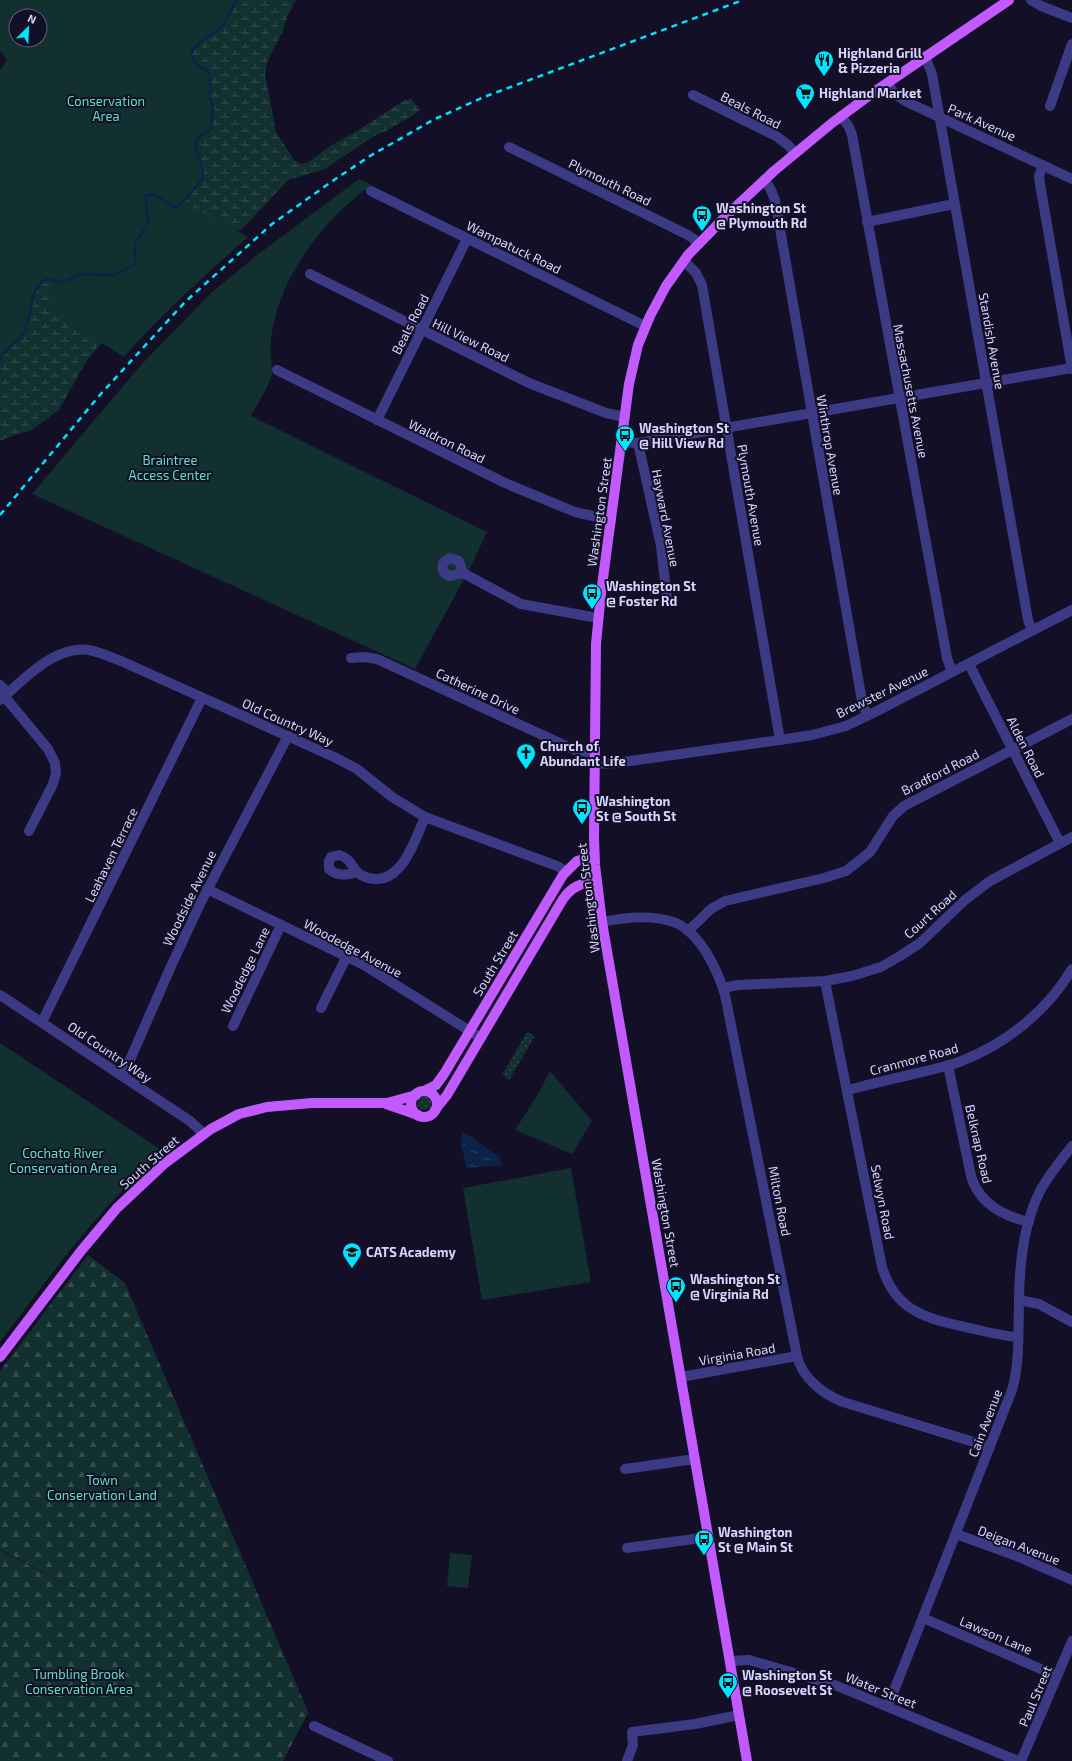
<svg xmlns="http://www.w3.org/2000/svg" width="1072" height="1761" viewBox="0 0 1072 1761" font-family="'Exo 2',sans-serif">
<defs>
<pattern id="grass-dots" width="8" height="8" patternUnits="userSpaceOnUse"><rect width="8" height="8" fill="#12302f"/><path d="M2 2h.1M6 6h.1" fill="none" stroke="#344d4e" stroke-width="1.8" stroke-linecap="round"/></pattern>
<pattern id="forest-firs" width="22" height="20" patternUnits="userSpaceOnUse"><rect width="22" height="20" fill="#12302f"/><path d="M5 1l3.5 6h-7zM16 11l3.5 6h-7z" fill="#344d4e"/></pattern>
<pattern id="wetland-marsh" width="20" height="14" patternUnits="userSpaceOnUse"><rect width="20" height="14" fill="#12302f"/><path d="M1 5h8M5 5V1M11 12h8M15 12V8" fill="none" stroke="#344d4e"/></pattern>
<pattern id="water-ripples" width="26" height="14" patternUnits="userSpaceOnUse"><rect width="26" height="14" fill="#0c2248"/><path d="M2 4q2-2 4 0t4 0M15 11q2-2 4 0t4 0" fill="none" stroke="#2f4163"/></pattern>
</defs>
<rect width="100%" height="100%" fill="#130f26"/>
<g fill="url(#grass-dots)">
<path d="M527 1032 535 1036 509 1080 502 1075Z"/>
<circle cx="424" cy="1103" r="7"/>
</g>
<path fill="url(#forest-firs)" d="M88 1255 125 1283 309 1714 308 1713 283 1761H0V1550L122 1614 0 1549V1371Z"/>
<path fill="url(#wetland-marsh)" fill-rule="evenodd" d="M0 0H296L288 15 282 33 268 60 265 73 276 132 295 161 301 164 309 162 330 146 352 134 405 100 411 99 420 109 418 112 388 130 374 136 325 169 288 180 246 225 98 347 87 360 59 410 32 430 6 438 0 441V83L9 69 7 55 0 51ZM16 16H40V40H16Z"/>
<g fill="#12302f" fill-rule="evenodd">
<path d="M0 0H237C231 7 229 18 223 25 213 37 196 39 191 55L195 63 210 73V99L213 107 211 129 199 137 195 144 203 170 202 180 184 202 248 237C205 275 162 314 124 357L92 337 64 322 52 311 50 301 54 280 48 279C31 283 31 312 27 325 23 341 6 346 0 359V70L7 60 0 50ZM16 16H40V40H16Z"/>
<path d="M359 179 372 185C327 216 283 272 273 327 271 338 270 349 271 360 271 365 273 371 272 375 267 389 258 403 251 416L487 532 469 570 415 669 32 494 140 366 211 293 257 255Z"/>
<path d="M0 1043 164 1152C99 1206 51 1275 0 1342Z"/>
<path d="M550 1071 592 1121 572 1154 515 1130 537 1096Z"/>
<path d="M571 1168 591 1282 482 1300 463 1188Z"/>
<path d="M450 1553 472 1555 468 1588 447 1586Z"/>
</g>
<path fill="url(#water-ripples)" d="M463 1133 473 1138 499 1157 503 1165 467 1168 460 1141Z"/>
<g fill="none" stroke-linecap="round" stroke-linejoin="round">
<path stroke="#0c2248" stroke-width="2.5" d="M0 359C6 346 23 341 27 325 31 312 31 283 48 279L58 282 65 281 82 274 114 275 133 265 136 259C129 236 145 237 148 221 149 212 143 204 147 195L154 194 172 206 178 207 202 180 203 170 195 144 199 137 211 129 213 107 210 99V73L195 63 191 55C196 39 213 37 223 25 229 18 231 7 237 0"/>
<g stroke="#3d3a85" stroke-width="10">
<path d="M1031 0 1041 6 1072 18"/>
<path d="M925 56 932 74 1028 620 1032 631"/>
<path d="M887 83 895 94 907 102 1072 179"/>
<path d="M693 95 776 136 788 145 795 153"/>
<path d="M1050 106 1072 44"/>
<path d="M841 116 849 127 852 135 947 658 952 672"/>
<path d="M509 147 688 235 699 243"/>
<path d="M1043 165 1039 176 1040 184 1072 369"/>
<path d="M764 180 770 188 775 200 862 701 867 716"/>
<path d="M371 191 645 326"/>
<path d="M867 222 954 204"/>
<path d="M684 261 696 273 702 285 780 740"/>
<path d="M310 274 529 383 606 413 625 417"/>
<path d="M277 370 505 483 575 512 611 520"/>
<path d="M377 420 467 239"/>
<path d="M621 442 638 443 1072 368"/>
<path d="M638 443 661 546 667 599"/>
<path d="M450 558 459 561 463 573 450 576C444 574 441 570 443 563Z"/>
<path d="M463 573 521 604 598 618"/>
<path d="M351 658 365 657 377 659 575 750 594 753"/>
<path d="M969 664 1060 843"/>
<path d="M0 685 8 693"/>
<path d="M4 696 48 749 55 763 56 773 53 784 29 831"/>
<path d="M0 700C24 680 54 645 89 650 100 652 110 657 121 661L334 757 357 769 392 797 425 817 557 866 566 871"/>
<path d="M594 764 616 763 780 740 812 735 846 726 877 711 1072 610"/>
<path d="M357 872C347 875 338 877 329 869V861L331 857 339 855C352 858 352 870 361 875 399 894 414 842 425 817"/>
<path d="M207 889 364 965 481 1038"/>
<path d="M602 922C626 917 653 914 676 923 701 934 718 971 725 995L797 1356C802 1378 823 1394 843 1402L990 1447"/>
<path d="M688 931 711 909 725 901 824 878 846 871 870 852 893 816 904 806 1072 719"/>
<path d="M825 981 882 1267C896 1313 929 1319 970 1328 986 1332 1002 1336 1018 1337"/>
<path d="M723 988 738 985 825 981 852 976 881 967 900 956 920 943 965 900 990 881 1072 837"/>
<path d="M0 995 190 1121 204 1134"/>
<path d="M321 1008 347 956"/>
<path d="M42 1022 202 698"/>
<path d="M233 1026 281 925"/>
<path d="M948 1065 971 1176C979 1203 1003 1216 1029 1222"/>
<path d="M121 1075 129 1062 172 964 201 902 288 736"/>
<path d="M848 1090C871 1084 895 1078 918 1073 932 1069 946 1067 959 1062 1006 1044 1046 1012 1072 969"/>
<path d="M1019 1300 1039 1304 1072 1322"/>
<path d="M681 1377 797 1356"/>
<path d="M625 1469 695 1459"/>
<path d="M956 1534 1014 1555 1072 1580"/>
<path d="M627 1548 709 1537"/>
<path d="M923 1618 1057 1676"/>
<path d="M730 1661 749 1660 835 1685 1018 1761"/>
<path d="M888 1706 1012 1390C1020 1362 1018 1333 1019 1304 1019 1266 1023 1225 1040 1191 1049 1175 1061 1160 1072 1146"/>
<path d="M314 1726 388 1761"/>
<path d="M627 1761 633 1745 632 1732 695 1724 739 1715"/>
<path d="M1021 1761 1072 1641"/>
</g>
<g stroke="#c25bff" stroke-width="10">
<path d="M424 1091 436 1085 444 1074 563 875 577 861 594 856"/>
<circle cx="424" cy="1104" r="13"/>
<path d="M386 1104 418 1115"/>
<path d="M435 1110 447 1095 563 899C572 886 582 883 597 881"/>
<path d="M0 1357 81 1251 117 1208 164 1164 211 1129 239 1114 267 1107 312 1103H387L416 1095"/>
<path d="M747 1761 602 922 595 865 594 838 596 644 601 593 629 384 638 345 650 316 666 286 688 255 726 216 774 171 832 123 874 92 1009 0"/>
</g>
<path stroke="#00e5ff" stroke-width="2.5" stroke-dasharray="6 5" stroke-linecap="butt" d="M0 515 99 396 185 302 272 224 334 180 370 156 433 120 484 97 743 0"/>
</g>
<defs>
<symbol id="restaurant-pin" viewBox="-11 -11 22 30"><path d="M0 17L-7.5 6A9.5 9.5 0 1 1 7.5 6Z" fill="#00e5ff" stroke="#130f26"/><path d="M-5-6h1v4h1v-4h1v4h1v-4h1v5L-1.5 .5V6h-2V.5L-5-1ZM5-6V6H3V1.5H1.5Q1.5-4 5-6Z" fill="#111"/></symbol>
<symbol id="supermarket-pin" viewBox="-11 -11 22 30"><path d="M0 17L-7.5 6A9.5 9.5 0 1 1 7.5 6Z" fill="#00e5ff" stroke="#130f26"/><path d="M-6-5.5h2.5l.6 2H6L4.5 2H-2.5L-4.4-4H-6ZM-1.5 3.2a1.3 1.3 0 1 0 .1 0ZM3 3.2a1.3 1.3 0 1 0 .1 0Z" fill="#111"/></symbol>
<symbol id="bus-pin" viewBox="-11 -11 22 30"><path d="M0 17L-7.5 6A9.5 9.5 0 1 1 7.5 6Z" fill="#00e5ff" stroke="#130f26"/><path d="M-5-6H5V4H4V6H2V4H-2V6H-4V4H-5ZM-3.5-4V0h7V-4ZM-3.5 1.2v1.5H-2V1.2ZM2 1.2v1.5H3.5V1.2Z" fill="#111"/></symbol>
<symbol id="church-pin" viewBox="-11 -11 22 30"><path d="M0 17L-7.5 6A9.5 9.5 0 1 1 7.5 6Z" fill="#00e5ff" stroke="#130f26"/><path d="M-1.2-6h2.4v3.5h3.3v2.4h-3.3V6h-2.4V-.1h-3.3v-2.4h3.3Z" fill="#111"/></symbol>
<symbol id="school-pin" viewBox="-11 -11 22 30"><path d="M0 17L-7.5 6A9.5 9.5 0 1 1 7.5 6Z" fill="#00e5ff" stroke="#130f26"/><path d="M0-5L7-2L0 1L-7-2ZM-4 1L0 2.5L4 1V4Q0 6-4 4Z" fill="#111"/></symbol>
</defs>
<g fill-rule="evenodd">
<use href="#restaurant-pin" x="813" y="49" width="22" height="30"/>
<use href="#supermarket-pin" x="794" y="82" width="22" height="30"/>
<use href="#bus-pin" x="691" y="204" width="22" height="30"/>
<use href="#bus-pin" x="614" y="424" width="22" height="30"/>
<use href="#bus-pin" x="581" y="582" width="22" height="30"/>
<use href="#church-pin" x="515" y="742" width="22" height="30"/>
<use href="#bus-pin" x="571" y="797" width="22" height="30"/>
<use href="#school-pin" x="341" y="1241" width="22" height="30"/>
<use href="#bus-pin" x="665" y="1275" width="22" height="30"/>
<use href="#bus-pin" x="693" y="1528" width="22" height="30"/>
<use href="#bus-pin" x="717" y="1671" width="22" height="30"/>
</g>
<g text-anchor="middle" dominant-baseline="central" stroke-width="4" stroke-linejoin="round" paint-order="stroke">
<g font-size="13" font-weight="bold" fill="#d9d4ff" stroke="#130f26" text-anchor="start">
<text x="838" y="53">Highland Grill<tspan x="838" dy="15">&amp; Pizzeria</tspan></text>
<text x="819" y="93">Highland Market</text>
<text x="716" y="208">Washington St<tspan x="716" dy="15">@ Plymouth Rd</tspan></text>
<text x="639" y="428">Washington St<tspan x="639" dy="15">@ Hill View Rd</tspan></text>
<text x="606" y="586">Washington St<tspan x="606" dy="15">@ Foster Rd</tspan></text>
<text x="540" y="746">Church of<tspan x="540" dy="15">Abundant Life</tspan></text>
<text x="596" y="801">Washington<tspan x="596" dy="15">St @ South St</tspan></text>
<text x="366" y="1252">CATS Academy</text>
<text x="690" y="1279">Washington St<tspan x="690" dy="15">@ Virginia Rd</tspan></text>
<text x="718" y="1532">Washington<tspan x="718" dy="15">St @ Main St</tspan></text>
<text x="742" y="1675">Washington St<tspan x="742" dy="15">@ Roosevelt St</tspan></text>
</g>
<g font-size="13" fill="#5fe0c0" stroke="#130f26">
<text x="106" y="101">Conservation<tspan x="106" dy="15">Area</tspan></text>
<text x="170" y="460">Braintree<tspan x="170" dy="15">Access Center</tspan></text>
<text x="63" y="1153">Cochato River<tspan x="63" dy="15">Conservation Area</tspan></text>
<text x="102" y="1480">Town<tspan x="102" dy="15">Conservation Land</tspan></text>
<text x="79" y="1674">Tumbling Brook<tspan x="79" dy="15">Conservation Area</tspan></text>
</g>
<g font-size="13" fill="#d9d4ff" stroke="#130f26">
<text transform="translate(751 110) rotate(27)">Beals Road</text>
<text transform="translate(982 122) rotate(24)">Park Avenue</text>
<text transform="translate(610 182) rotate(26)">Plymouth Road</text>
<text transform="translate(514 247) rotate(26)">Wampatuck Road</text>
<text transform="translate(410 324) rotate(-63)">Beals Road</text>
<text transform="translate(471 340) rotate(26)">Hill View Road</text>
<text transform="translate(992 341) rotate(80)">Standish Avenue</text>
<text transform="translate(911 391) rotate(79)">Massachusetts Avenue</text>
<text transform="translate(447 441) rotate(26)">Waldron Road</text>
<text transform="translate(830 445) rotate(80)">Winthrop Avenue</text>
<text transform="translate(751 495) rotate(80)">Plymouth Avenue</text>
<text transform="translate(599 512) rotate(-82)">Washington Street</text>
<text transform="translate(666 518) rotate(79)">Hayward Avenue</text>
<text transform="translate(478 691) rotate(25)">Catherine Drive</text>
<text transform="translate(882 692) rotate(-26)">Brewster Avenue</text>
<text transform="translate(288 722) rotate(24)">Old Country Way</text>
<text transform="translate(1026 747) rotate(63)">Alden Road</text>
<text transform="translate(940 772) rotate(-27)">Bradford Road</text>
<text transform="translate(111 855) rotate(-64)">Leahaven Terrace</text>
<text transform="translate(189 898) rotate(-64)">Woodside Avenue</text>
<text transform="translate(588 898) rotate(-97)">Washington Street</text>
<text transform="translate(930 914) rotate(-42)">Court Road</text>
<text transform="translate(353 948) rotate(28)">Woodedge Avenue</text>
<text transform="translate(495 963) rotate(-59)">South Street</text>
<text transform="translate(245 970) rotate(-64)">Woodedge Lane</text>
<text transform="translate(110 1052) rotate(34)">Old Country Way</text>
<text transform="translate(914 1059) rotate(-15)">Cranmore Road</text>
<text transform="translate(979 1144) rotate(77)">Belknap Road</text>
<text transform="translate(149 1162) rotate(-41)">South Street</text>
<text transform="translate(780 1201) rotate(79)">Milton Road</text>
<text transform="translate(883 1202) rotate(79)">Selwyn Road</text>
<text transform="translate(666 1213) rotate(80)">Washington Street</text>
<text transform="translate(737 1354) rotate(-10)">Virginia Road</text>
<text transform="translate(985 1423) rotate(-69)">Cain Avenue</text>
<text transform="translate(1019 1545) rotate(21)">Deigan Avenue</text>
<text transform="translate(996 1635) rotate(23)">Lawson Lane</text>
<text transform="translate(881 1690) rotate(22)">Water Street</text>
<text transform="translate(1035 1696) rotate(-67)">Paul Street</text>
</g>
</g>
<g transform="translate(28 28) rotate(24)"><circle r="19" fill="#130f26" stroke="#625e7d"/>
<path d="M0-3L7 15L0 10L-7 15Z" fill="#00e5ff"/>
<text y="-6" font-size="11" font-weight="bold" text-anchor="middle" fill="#d9d4ff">N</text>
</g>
</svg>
